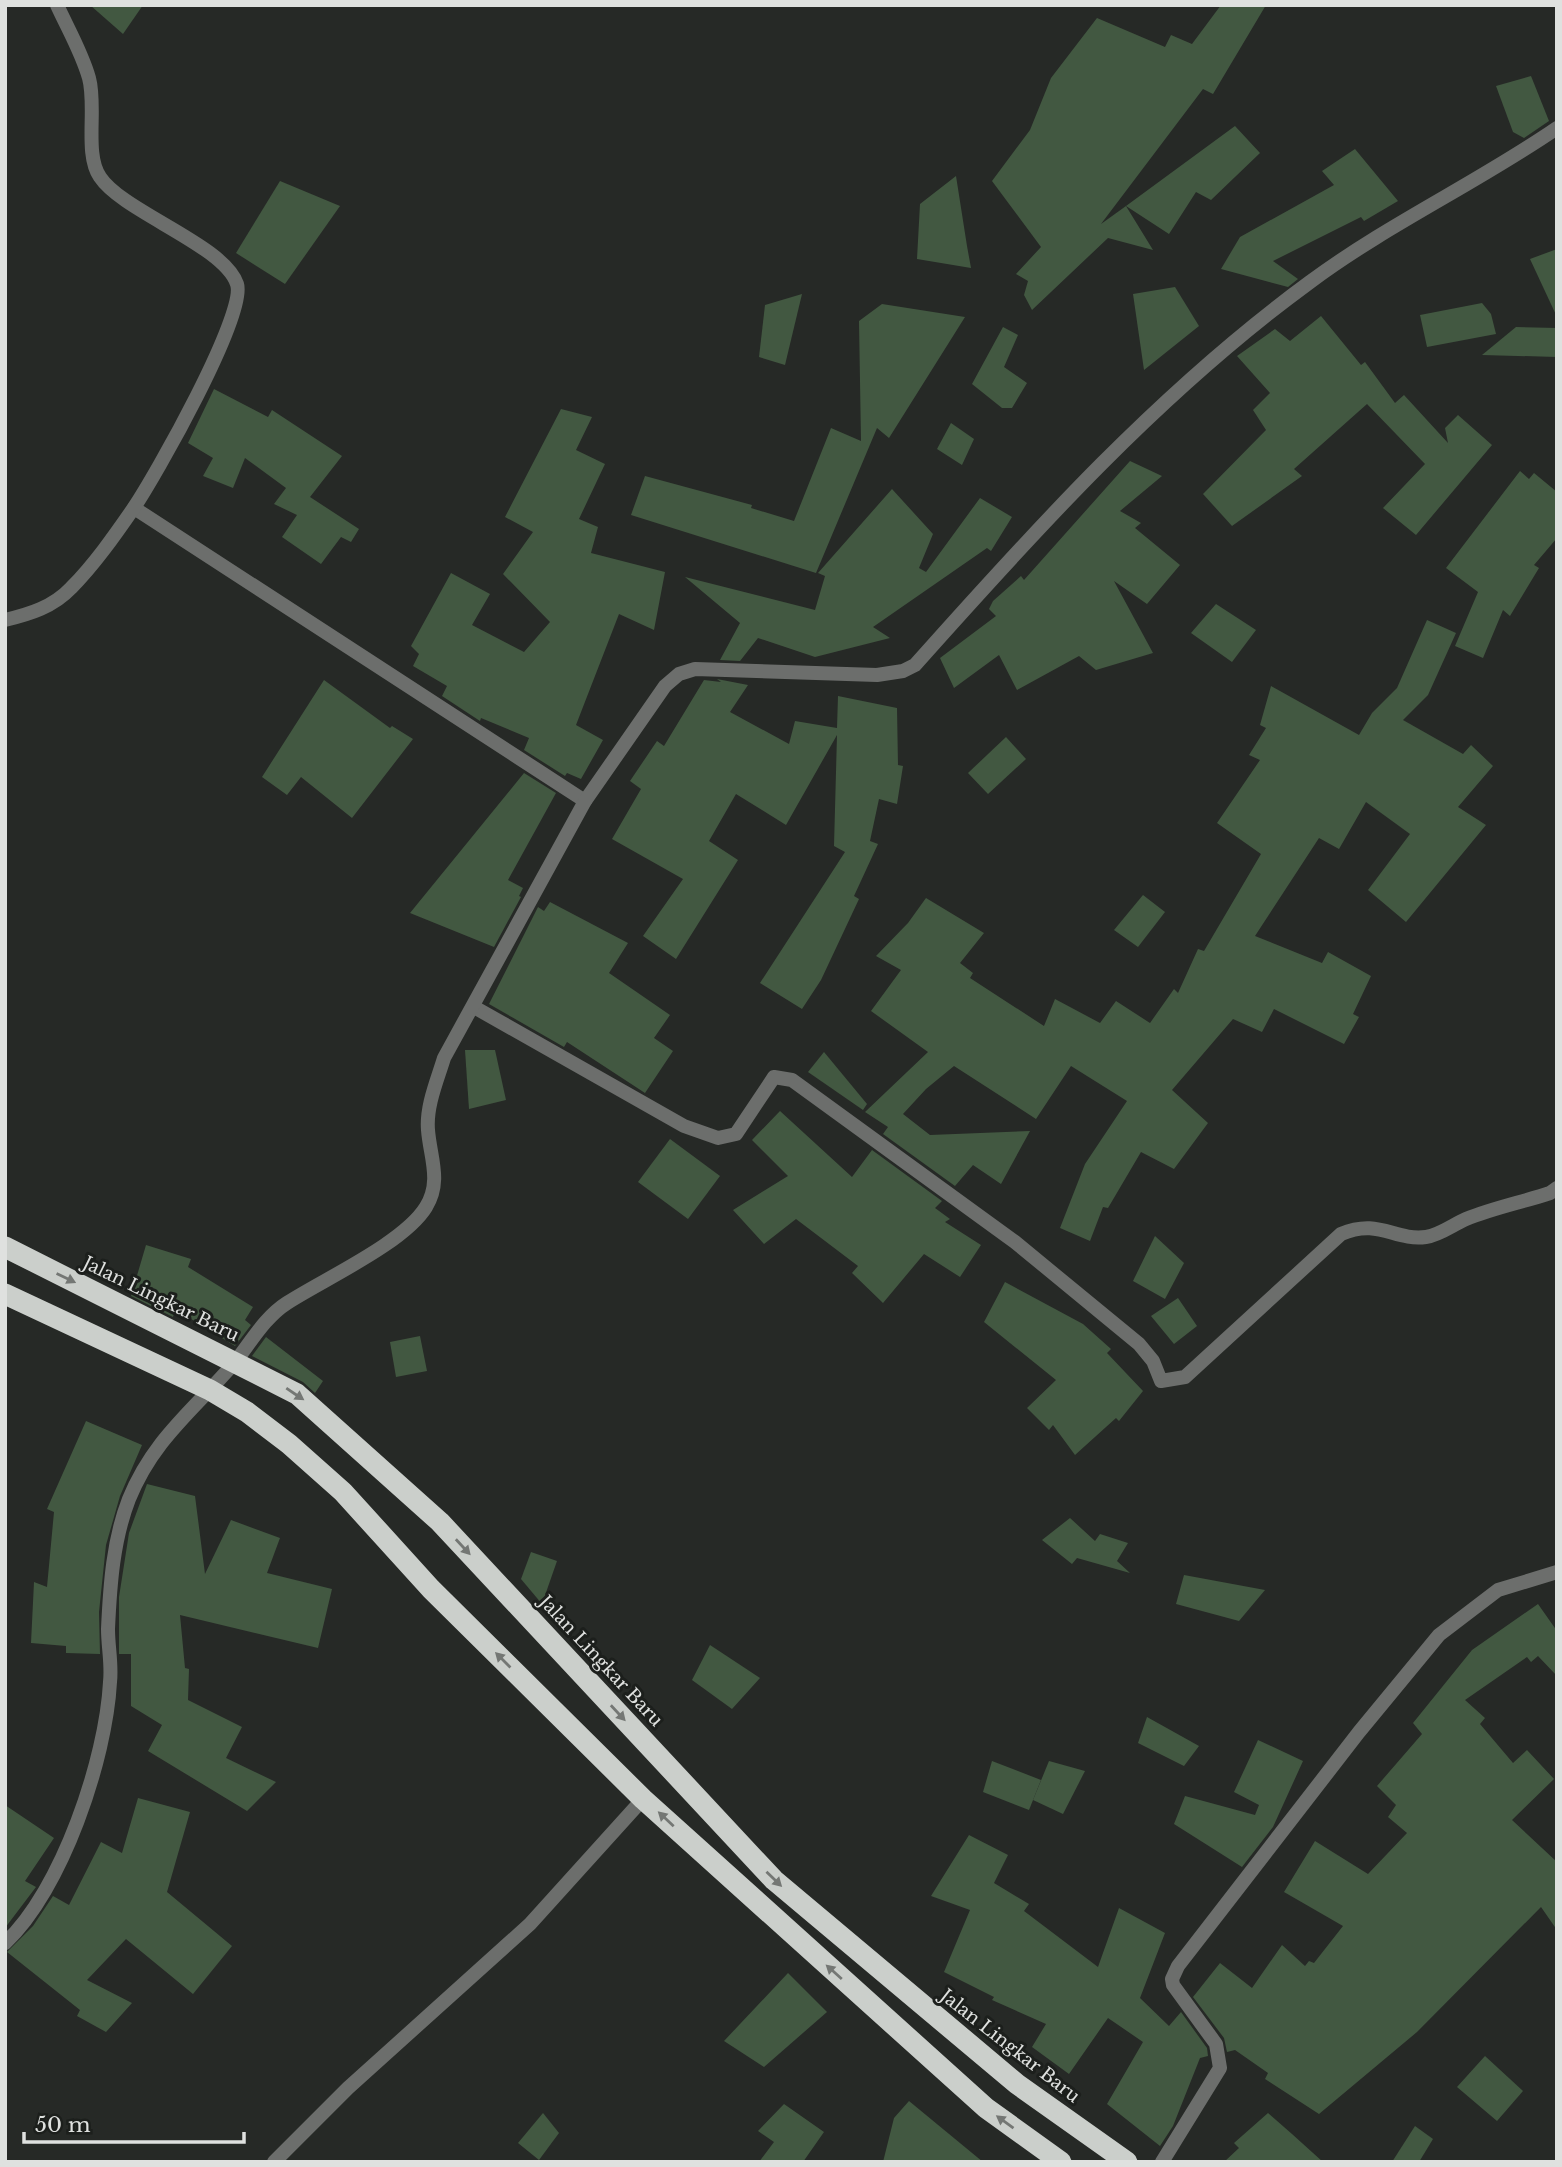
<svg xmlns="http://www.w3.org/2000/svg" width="1562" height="2167" viewBox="0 0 1562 2167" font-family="'Libre Baskerville',serif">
<rect width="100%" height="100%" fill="#262926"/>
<g fill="#425841">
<path d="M90 5H143L123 34Z"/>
<path d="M1221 5H1266L1213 94 1203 89 1101 224 1126 206 1153 250 1108 238 1032 310 1024 295 1028 281 1016 274 1041 247 992 181 1030 130 1051 78 1097 18 1165 47 1171 35 1192 44Z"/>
<path d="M1531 76 1549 121 1524 138 1513 132 1496 86Z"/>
<path d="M1235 126 1260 153 1211 200 1196 192 1169 234 1126 206Z"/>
<path d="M1355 149 1398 201 1364 221 1361 217 1273 261 1298 279 1288 287 1221 269 1240 237 1334 185 1322 171Z"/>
<path d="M956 176 967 246 971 268 917 259 920 204Z"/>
<path d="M280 181 340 206 285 284 236 253Z"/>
<path d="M1557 249V317L1530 259Z"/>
<path d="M1175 287 1199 326 1144 370 1133 294Z"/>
<path d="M802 294 785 365 759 357 765 305Z"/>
<path d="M1482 303 1491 314 1496 334 1427 347 1420 315Z"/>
<path d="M882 304 965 317 889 438 877 428 816 573 631 515 645 476 752 505 751 508 794 521 831 428 861 441 859 321Z"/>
<path d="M1321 316 1361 365 1365 362 1395 403 1404 395 1448 443 1445 428 1458 415 1492 445 1416 535 1383 508 1425 464 1367 404 1294 469 1302 476 1232 526 1203 494 1266 430 1253 410 1270 393 1237 356 1275 329 1290 341Z"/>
<path d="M1003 327 1018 335 1004 367 1027 383 1012 408H1002L972 384Z"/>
<path d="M1516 327 1557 328V357L1482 355Z"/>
<path d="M214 389 268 417 272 410 342 456 310 497 359 529 351 542 341 537 321 564 282 537 297 515 274 504 286 488 245 458 233 488 203 476 213 458 188 443Z"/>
<path d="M561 409 592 417 576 450 605 464 579 519 598 527 591 553 665 572 654 630 619 614 576 725 603 740 581 779 567 773 565 776 524 750 529 738 481 718 480 721 442 696 447 686 413 666 419 654 411 646 451 573 490 594 472 625 524 652 550 622 503 574 533 532 505 517Z"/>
<path d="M951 423 974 439 962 465 937 449Z"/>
<path d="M1130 461 1162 476 1120 511 1141 523 1135 528 1180 565 1147 604 1114 581 1153 653 1096 670 1079 656 1017 690 999 655 954 688 940 658 996 616 989 609 993 601 1021 576 1024 580Z"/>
<path d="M1520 471 1529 479 1534 473 1557 492V538L1534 565 1539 568 1510 616 1503 610 1483 658 1455 646 1478 592 1446 568Z"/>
<path d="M892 489 933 534 919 568 926 572 980 498 1012 517 991 551 987 548 873 627 890 638 815 657 758 638 740 661 720 660 740 623 685 577 815 610 825 576 818 573Z"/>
<path d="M1216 604 1256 630 1232 662 1191 633Z"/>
<path d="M1427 620 1456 633 1428 695 1403 720 1463 754 1471 745 1493 766 1458 807 1486 825 1406 922 1368 890 1410 834 1366 802 1339 849 1319 838 1255 936 1322 963 1328 952 1371 976 1353 1014 1359 1017 1344 1044 1274 1009 1262 1032 1233 1019 1172 1090 1208 1123 1174 1169 1141 1152 1108 1208 1103 1207 1090 1241 1060 1228 1085 1164 1127 1101 1071 1066 1036 1119 954 1066 926 1089 903 1114 930 1135 1030 1131 1001 1184 973 1165 955 1186 883 1134 888 1127 865 1112 928 1052 871 1011 901 970 876 956 908 923 926 898 984 933 960 963 973 973 970 978 1044 1026 1055 999 1100 1023 1116 1001 1150 1023 1174 989 1178 993 1198 949 1204 951 1261 854 1217 823 1260 760 1249 755 1266 728 1260 725 1271 686 1359 735 1372 713 1397 688Z"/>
<path d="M717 679 748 685 730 712 789 744 795 721 837 728 838 696 897 708 898 765 903 766 897 804 879 799 870 841 878 844 854 896 859 899 821 980 802 1009 760 983 845 852 834 846 837 735 786 825 736 794 709 841 738 860 676 959 643 936 683 879 612 839 641 789 630 781 657 741 664 746 704 680 721 682Z"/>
<path d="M324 680 390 728 392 726 413 739 352 818 301 777 287 795 262 777Z"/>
<path d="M1006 737 1026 759 988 794 968 773Z"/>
<path d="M524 773 556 793 508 880 523 888 519 896 521 897 494 947 410 913Z"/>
<path d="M1143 895 1165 912 1138 947 1114 930Z"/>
<path d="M550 902 628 943 609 973 670 1015 654 1038 673 1051 645 1093 567 1042 564 1047 489 1004 538 907 544 911Z"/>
<path d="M465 1050H495L506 1100 469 1109Z"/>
<path d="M824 1052 867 1104 863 1110 808 1072Z"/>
<path d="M780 1111 852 1177 872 1150 942 1201 935 1208 950 1219 945 1222 981 1245 960 1277 924 1254 883 1303 852 1273 858 1266 796 1219 764 1244 733 1210 788 1176 752 1140Z"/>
<path d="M670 1139 720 1176 688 1219 638 1182Z"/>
<path d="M1155 1236 1184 1263 1165 1299 1133 1281Z"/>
<path d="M146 1245 191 1259 188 1267 253 1307 245 1320 251 1325 235 1346 175 1309 173 1317 131 1296Z"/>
<path d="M1005 1282 1083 1324 1111 1349 1107 1353 1143 1391 1119 1421 1116 1418 1075 1455 1053 1425 1049 1430 1027 1408 1056 1380 984 1322Z"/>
<path d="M1178 1298 1197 1326 1174 1344 1151 1316Z"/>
<path d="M420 1336 427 1371 396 1377 390 1342Z"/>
<path d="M266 1337 323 1381 315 1393 303 1382 252 1356Z"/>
<path d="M86 1421 142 1445 120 1496 106 1545 99 1612 100 1654 66 1653V1646L31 1643 34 1582 47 1587 54 1512 47 1509Z"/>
<path d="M147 1484 195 1496 205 1574 231 1520 280 1538 267 1573 332 1589 318 1648 180 1615 185 1668 189 1669 188 1700 242 1727 226 1758 276 1782 247 1811 148 1751 162 1725 131 1706V1654H119V1597L129 1533Z"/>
<path d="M1070 1518 1095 1541 1100 1534 1128 1543 1117 1561 1130 1573 1077 1558 1072 1564 1042 1540Z"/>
<path d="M531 1552 557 1561 542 1604 521 1579Z"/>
<path d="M1184 1575 1265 1590 1239 1621 1176 1604Z"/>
<path d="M1538 1604 1557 1631V1676L1538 1656 1531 1662 1527 1657 1465 1700 1485 1718 1480 1724 1513 1763 1527 1750 1554 1779 1512 1820 1557 1862V1930L1541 1907 1417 2032 1319 2114 1265 2079 1268 2073 1235 2050 1227 2052 1224 2038 1193 1997 1220 1963 1252 1988 1282 1945 1305 1966 1309 1961 1314 1963 1343 1926 1284 1892 1315 1841 1368 1874 1407 1833 1388 1817 1396 1805 1377 1786 1422 1734 1413 1723 1472 1650Z"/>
<path d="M710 1645 760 1678 732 1709 692 1680Z"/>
<path d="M1147 1717 1199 1746 1184 1766 1138 1743Z"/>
<path d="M1258 1740 1303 1761 1273 1827 1242 1867 1174 1824 1185 1796 1255 1815 1259 1805 1234 1792Z"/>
<path d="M992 1761 1041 1780 1029 1810 983 1792Z"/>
<path d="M1049 1761 1085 1771 1063 1814 1033 1800Z"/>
<path d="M138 1798 190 1812 167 1892 232 1946 193 1994 126 1939 87 1980 132 2003 106 2032 77 2016 80 2010 7 1952 33 1926 53 1896 69 1905 101 1842 122 1853Z"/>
<path d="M5 1805 54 1838 25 1881 36 1887 5 1928Z"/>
<path d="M969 1835 1008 1855 994 1883 1029 1904 1024 1911 1098 1967 1119 1908 1165 1933 1140 1998 1169 2026 1181 2012 1207 2048 1208 2056 1200 2058 1173 2126 1160 2146 1107 2104 1143 2042 1108 2018 1069 2074 1032 2047 1046 2024 992 2000 994 1997 944 1972 970 1910 931 1896Z"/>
<path d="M788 1973 827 2012 764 2067 724 2041Z"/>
<path d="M1485 2056 1523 2091 1497 2121 1457 2087Z"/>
<path d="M909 2101 983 2162H883L894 2118Z"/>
<path d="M784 2104 824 2132 803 2162H759L774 2142 758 2131Z"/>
<path d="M543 2113 559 2133 539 2160 518 2143Z"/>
<path d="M1268 2113 1292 2134 1323 2162H1224L1239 2148 1234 2143Z"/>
<path d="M1415 2126 1433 2139 1419 2162H1392Z"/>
</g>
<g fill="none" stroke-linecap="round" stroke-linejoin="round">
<g stroke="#6c6e6c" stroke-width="14">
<path d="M134 508 585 801"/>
<path d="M5 620C30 614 53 607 71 588 94 565 115 535 133 509 155 477 247 314 237 284 224 245 123 212 100 177 84 154 97 107 89 78 82 53 68 29 57 5"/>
<path d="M474 1007 684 1126 718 1138 736 1134 774 1077 792 1080 1015 1242 1139 1344 1153 1361 1161 1381 1185 1377 1341 1234C1379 1218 1394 1241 1426 1237 1440 1235 1454 1224 1466 1219 1493 1208 1523 1202 1550 1193L1557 1188"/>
<path d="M5 1943C62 1890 106 1759 110 1682 112 1664 108 1647 108 1629 110 1585 113 1540 129 1499 154 1438 194 1410 235 1362 251 1342 265 1317 287 1303 324 1279 404 1243 426 1207 442 1181 430 1157 428 1130 426 1106 437 1081 444 1058L585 801 665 686 679 674 695 669 877 675 903 671 915 665C1037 528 1161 391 1310 282 1388 224 1477 183 1557 128"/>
<path d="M274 2162 348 2088 530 1924 643 1799"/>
<path d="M1162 2162 1220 2068 1216 2044 1173 1985 1172 1979 1178 1966 1359 1732 1439 1635 1498 1590 1557 1572"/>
</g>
<g stroke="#cbcfcb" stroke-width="21">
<path d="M5 1247 297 1394 440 1522 774 1880 1017 2084 1127 2162"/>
<path d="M5 1294 210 1390 247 1412 289 1444 343 1492 431 1589 643 1799 986 2108 1061 2162"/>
</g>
</g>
<defs><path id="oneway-solid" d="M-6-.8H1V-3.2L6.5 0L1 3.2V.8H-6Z" transform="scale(1.75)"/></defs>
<g fill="#747774">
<use href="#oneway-solid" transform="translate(66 1278) rotate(26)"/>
<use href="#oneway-solid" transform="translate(295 1394) rotate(34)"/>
<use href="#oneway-solid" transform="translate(463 1547) rotate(47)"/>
<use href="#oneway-solid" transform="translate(503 1660) rotate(-135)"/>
<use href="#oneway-solid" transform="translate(618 1713) rotate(47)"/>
<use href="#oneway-solid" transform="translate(666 1819) rotate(-137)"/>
<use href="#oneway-solid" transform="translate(774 1879) rotate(44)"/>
<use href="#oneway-solid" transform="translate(834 1972) rotate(-138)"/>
<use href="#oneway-solid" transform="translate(1005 2122) rotate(-144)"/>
</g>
<g text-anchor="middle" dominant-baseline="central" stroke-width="6" stroke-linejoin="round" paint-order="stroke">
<g font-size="18" fill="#dfe1df" stroke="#1c1f1c">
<text transform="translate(161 1299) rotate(26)">Jalan Lingkar Baru</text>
<text transform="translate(601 1661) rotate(47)">Jalan Lingkar Baru</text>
<text transform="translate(1010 2046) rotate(38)">Jalan Lingkar Baru</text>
</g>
</g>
<rect width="1562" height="2167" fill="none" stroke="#dfe1df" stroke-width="14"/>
<path d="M24 2132v10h220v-10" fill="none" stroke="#dfe1df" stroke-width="3.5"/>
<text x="35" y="2132" font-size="21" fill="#dfe1df" stroke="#1c1f1c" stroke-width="5" paint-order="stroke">50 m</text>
</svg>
